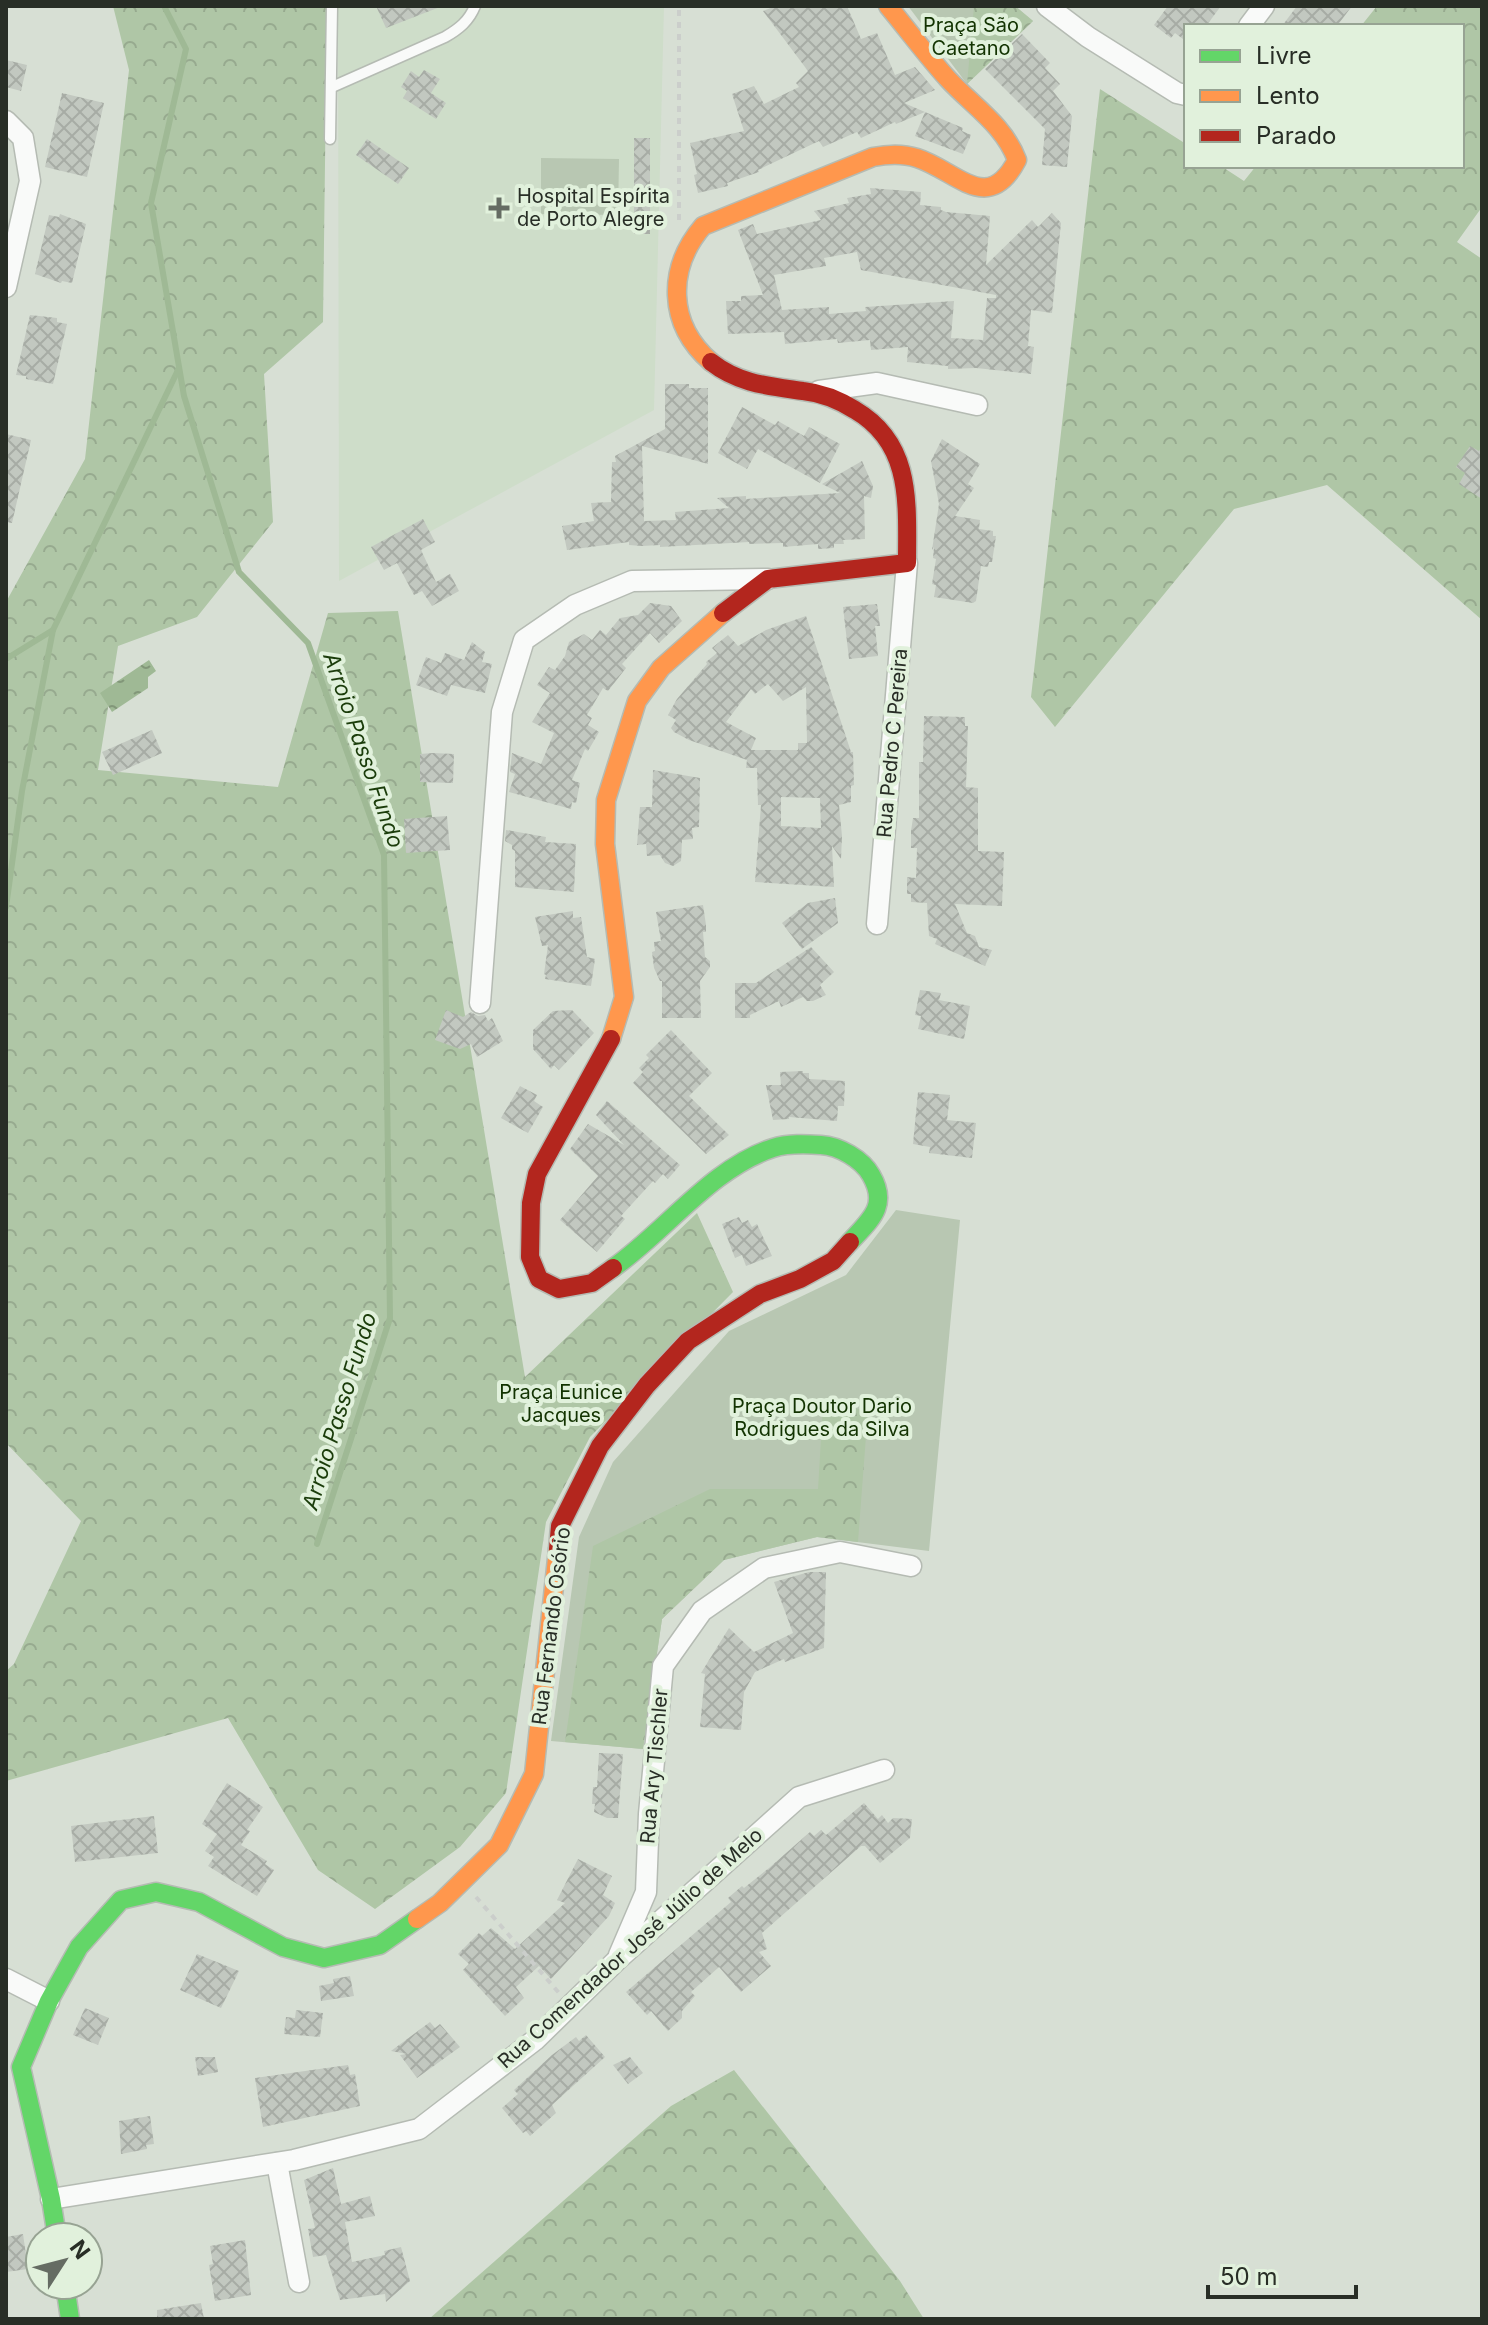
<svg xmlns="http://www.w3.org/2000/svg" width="1488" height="2325" viewBox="0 0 1488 2325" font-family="Inter,sans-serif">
<defs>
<pattern id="forest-crowns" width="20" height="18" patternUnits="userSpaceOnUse" patternTransform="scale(2)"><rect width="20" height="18" fill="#afc6a6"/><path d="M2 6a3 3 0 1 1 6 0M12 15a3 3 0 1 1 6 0" fill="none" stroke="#97aa8f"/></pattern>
<pattern id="water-ripples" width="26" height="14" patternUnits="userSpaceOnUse" patternTransform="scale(2)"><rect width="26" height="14" fill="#9fb995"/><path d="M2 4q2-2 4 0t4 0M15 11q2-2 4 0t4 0" fill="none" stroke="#829779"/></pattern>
<pattern id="building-cross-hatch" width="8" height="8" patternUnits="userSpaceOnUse" patternTransform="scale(2)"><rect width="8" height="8" fill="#c2c8c0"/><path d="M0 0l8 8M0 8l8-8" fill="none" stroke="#a7aca5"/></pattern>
</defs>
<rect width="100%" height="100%" fill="#d7dfd4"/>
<path fill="#ceddc9" d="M338 6H664L654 410 339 581Z"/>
<g fill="#b8c7b2">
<path d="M908 6H1015L1033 21 967 84Z"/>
<path d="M541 158 619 159 618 215 541 214Z"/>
<path d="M896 1210 960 1220 929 1551 817 1537 724 1560 662 1619 643 1749 551 1741 579 1537 613 1462 729 1331 846 1275Z"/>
</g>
<g fill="url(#forest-crowns)">
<path d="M113 6H327L323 322 264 374 273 522 197 617 118 646 98 770 278 787 328 613 398 611 525 1377 697 1213 733 1292 590 1437 546 1522 506 1793 460 1847 375 1909 318 1870 228 1718 6 1781V1671L14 1664 81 1521 6 1443V602L85 459 129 70Z"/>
<path d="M974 6H1015L1033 21 967 84Z"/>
<path d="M1377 6H1482V207L1457 242 1482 259V620L1327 485 1234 509 1055 727 1031 697 1100 89 1186 144V166H1221L1244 181 1256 166H1462V26H1361Z"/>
<path d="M823 1405 868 1410 858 1542 817 1537 724 1560 662 1619 643 1749 565 1742 593 1546 710 1489H818Z"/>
<path d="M734 2070 900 2281 924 2319H429L671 2106Z"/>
</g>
<path fill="url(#water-ripples)" d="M149 660 156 671 148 677V688L112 712 100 693Z"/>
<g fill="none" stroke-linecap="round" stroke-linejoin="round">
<g stroke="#9fb995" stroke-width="6">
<path d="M164 6 186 49 151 203 184 396 239 572 308 643 384 855 390 1318 317 1544"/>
<path d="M6 659 53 630"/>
<path d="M6 907 22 791 53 630 179 368"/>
</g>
</g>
<g fill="url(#building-cross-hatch)" fill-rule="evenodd">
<path d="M376 6H440V7L386 28Z"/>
<path d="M776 6H847L861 39 877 33 895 75 915 67 935 90 904 103 925 112 896 124 895 122 861 138 857 132 823 147 819 141 758 170 759 172 727 183 728 186 698 193 694 175 697 174 690 143 744 131 732 94 754 86 764 104 799 87 796 83 808 71 763 11Z"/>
<path d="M1168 6H1221L1206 26H1186L1183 39 1175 33 1171 38 1154 25Z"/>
<path d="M1297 6H1352L1337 26H1282Z"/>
<path d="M1022 34 1050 63 1045 68 1060 84 1053 91 1072 116 1067 167 1042 165 1045 129 985 69Z"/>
<path d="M6 60 27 65 21 91 6 87Z"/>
<path d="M424 70 440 79 431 93 446 103 436 119 403 98 407 91 401 87 411 71 419 77Z"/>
<path d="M62 93 104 103 87 177 45 167Z"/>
<path d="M925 112 963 128 962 131 971 135 963 154 915 136Z"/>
<rect x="634" y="138" width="16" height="96"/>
<path d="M367 139 409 168 398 184 356 155Z"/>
<path d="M870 188 921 192 920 205 941 207V210L946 212 990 216 986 265 1032 220 1038 227 1052 213 1061 223 1052 313 1031 310 1028 346 1034 347 1031 374 976 368 948 369V366L907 362 908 347 871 350 870 340 838 343 837 339 785 344 784 332 728 334 726 301H741V296L763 295 738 230 753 224 757 234 821 220 814 211 849 203 847 198 871 194ZM857 252 861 270 996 295V298H987L983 340 951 338 954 301 865 307 866 311 829 314V307L782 310 774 275 826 266 824 258Z"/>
<path d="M60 214 86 224 72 283 62 281 61 283 35 274 49 215 59 217Z"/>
<path d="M30 315 57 318V322L67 324 53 384 26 379V376L16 375Z"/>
<path d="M665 384H689V388H708V464L642 446 644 521 676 520 675 512 729 508 717 498 746 496V499L840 493 822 484 862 461 873 486 871 498 864 496 865 539 843 540 844 544H834V548L818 549V544L783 547V543L749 544V542L660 547V545L642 546 629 545V542L567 550 562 526 594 521 591 503 611 502 612 462H616L615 456 665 429Z"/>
<path d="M742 407 775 425 778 421 804 436 809 427 840 444 820 483 758 449 747 469 718 453Z"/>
<path d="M6 434 31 440 12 523 6 522Z"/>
<path d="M942 439 980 464 968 484 974 488 955 516 980 520 979 529 993 531V536H996L992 562H989L988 567 981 566 976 601 973 603 934 597 936 585 932 584 936 559 933 558 934 547 932 550 939 504 931 461Z"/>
<path d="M1470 446 1479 451 1482 446V499L1459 484 1465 473 1456 467Z"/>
<path d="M423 519 435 542 421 550 436 582 450 574 459 591 432 606 422 591 414 595 397 563 384 570 371 547Z"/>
<path d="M650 603 671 606 682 621 659 643 650 633 622 664 626 668 608 691 603 688 587 715 592 718 588 725 599 732 588 751 585 749 572 780 580 783 576 803 572 802 571 809 509 792 515 774 510 772 512 753 541 764 554 733 532 722 550 693 537 685 549 667 555 670 565 656 569 642 584 634 592 640 600 630 606 635 620 618 638 615Z"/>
<path d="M877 604 880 626H875L878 656 849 659 843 607Z"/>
<path d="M806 616 851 752H853L854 785 851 786V802L839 805 842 836 841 859 832 846 834 887 755 882 761 805H758L757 768H746L747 760 689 740 674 732 671 728 676 720 668 715 677 699 707 664 706 662 717 653 712 648 728 635 738 646 766 630ZM768 684 783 701 806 687 807 743H798V750H751L756 738 726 722 751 689 755 694ZM781 797 820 798 821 828 781 826Z"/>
<path d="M472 642 485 652 482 662 492 664 485 693 451 685 447 696 416 685 426 657 441 663 445 653 464 660Z"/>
<path d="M924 716 965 717V726H968L966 787 978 788V851L1004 852 1002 906 955 904 967 933 975 936 979 947 992 950 985 966 935 944 937 939 929 936 927 903 911 902V894H907V877L916 878 917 848H911V831L913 818H919V762H923Z"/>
<path d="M152 730 162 753 113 775 102 752Z"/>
<path d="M433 753 454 754 453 783 420 782V754Z"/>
<path d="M653 770 700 778 699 827 692 828 693 839 682 840 681 861 673 866 665 863 660 855 647 856 646 844 637 845 640 807H652Z"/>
<path d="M447 816 450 850 406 853 404 819Z"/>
<path d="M506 830 546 837 545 842 576 844 574 892 515 887V851L512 849V845L505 841Z"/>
<path d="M835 898 838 923 802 949 782 923 808 903Z"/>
<path d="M703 905 706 925V932H703L705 957 710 961V967L700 981 701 1018H662V981H660L654 968 652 952 655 951 654 942 661 941 656 912Z"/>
<path d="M573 911V918L581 917 587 957 595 959 591 986 545 979 546 975 544 974 548 945 542 946 535 917Z"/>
<path d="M811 947 834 972 820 985 826 995 813 1001H807L803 997 781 1007 779 1001 750 1015V1018H735V983H756Z"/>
<path d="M920 990 941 993 939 1000 970 1006 964 1039 918 1029 921 1016 915 1015Z"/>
<path d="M446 1010 463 1017 471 1012 478 1016 485 1015 488 1021 492 1018 503 1041 477 1057 471 1044 460 1049 435 1040Z"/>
<path d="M572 1010 594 1033 559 1070 554 1065 551 1069 533 1049V1030L553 1011Z"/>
<path d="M671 1030 712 1073 689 1096 729 1135 706 1154 633 1083 643 1072 639 1068 649 1058 646 1055Z"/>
<path d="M803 1071V1073H809V1079L845 1081 844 1106H838L837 1121 789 1117V1119L773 1120 766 1085H781L780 1072Z"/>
<path d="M520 1086 537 1095 534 1101 543 1107 528 1133 501 1118Z"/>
<path d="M918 1092 950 1095 947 1120 976 1123 972 1158 929 1153 930 1147 913 1144Z"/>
<path d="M607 1101 680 1165 668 1179 663 1174 655 1183 653 1181 621 1216 625 1219 597 1252 560 1220 598 1176 570 1149 588 1124 624 1145 596 1115Z"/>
<path d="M739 1217 742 1223 748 1220 752 1227 757 1224 772 1256 746 1266 742 1255 735 1258 722 1224Z"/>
<path d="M809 1572H826L824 1648 785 1662 784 1659 755 1672 744 1692 741 1730 700 1727 705 1674 701 1673 729 1628 754 1652 793 1633 774 1582Z"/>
<path d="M599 1753 623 1754 618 1818H607L594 1812 595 1804H592L593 1787H597Z"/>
<path d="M227 1783 263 1807 247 1830 250 1831 241 1845 267 1861 265 1864 274 1870 257 1896 208 1866 214 1857 205 1851 217 1834 202 1824Z"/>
<path d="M864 1803 878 1819 882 1815 888 1823 893 1818 912 1819 910 1838 880 1863 865 1846H861L762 1933 767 1949 759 1952 771 1966 741 1992 719 1967 691 1992 695 1996 682 2011V2018L668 2031 651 2011 647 2015 626 1992 731 1902 728 1898 742 1886 744 1888 769 1868 810 1832 814 1836 821 1830 826 1835Z"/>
<path d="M154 1816 158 1853 75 1862 71 1826Z"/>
<path d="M578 1859 612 1876 603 1895 615 1903 609 1916 551 1979 539 1966 516 1987 524 1998 505 2016 463 1970 469 1964 458 1954 479 1933 482 1936 491 1928 515 1949 565 1903 557 1900Z"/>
<path d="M197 1954 239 1971 221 2008 180 1990Z"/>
<path d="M350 1976 354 1996 321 2001 319 1986 334 1983 333 1979Z"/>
<path d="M85 2008 109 2018 98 2045 73 2035Z"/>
<path d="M296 2010 323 2013 320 2037 284 2034 286 2017 295 2018Z"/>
<path d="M430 2022 435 2028 440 2024 460 2047 417 2078 400 2055 407 2054 391 2051Z"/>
<path d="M586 2035 605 2057 552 2105 556 2113 530 2136 526 2131 523 2133 502 2108 518 2094 514 2090 552 2055 576 2037 579 2041Z"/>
<path d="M195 2057H215L218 2072 198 2076Z"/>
<path d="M630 2057 643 2073 628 2084 613 2065Z"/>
<path d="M348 2065 350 2075 355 2074 360 2106 263 2127 255 2078Z"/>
<path d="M150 2116 154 2144 146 2145 147 2149 121 2154 119 2121Z"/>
<path d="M333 2168 341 2204 370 2196 375 2216 345 2222 352 2262 385 2255 384 2251 401 2247 410 2281 386 2302 385 2294 340 2300 326 2255 313 2257 308 2229 315 2228 304 2180Z"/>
<path d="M23 2234 28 2269 6 2272V2237Z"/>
<path d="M245 2240 251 2295 215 2301 209 2265 213 2264 210 2246Z"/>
<path d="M201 2303 204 2319H157V2310Z"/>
</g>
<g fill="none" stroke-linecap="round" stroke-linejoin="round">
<defs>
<g id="lane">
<path d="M332 87 445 37C459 29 469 21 475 6"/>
<path d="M330 139 332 6"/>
</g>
<g id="street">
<path d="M1047 6 1088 37 1177 93 1186 95"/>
<path d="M1249 26 1264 6"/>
<path d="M6 121 23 138 30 181 6 287"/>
<path d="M819 391 877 383 977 405"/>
<path d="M877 924 907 563"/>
<path d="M480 1003 502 712 524 640 575 605 632 581 768 579"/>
<path d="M619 1955 646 1892 649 1814 663 1666 702 1611 764 1568 840 1552 911 1566"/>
<path d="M6 1979 49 2001"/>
<path d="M277 2163 299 2282"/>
<path d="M51 2199 294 2160 419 2129 535 2040 616 1961 799 1797 884 1770"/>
</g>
<g id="fast">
<path d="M613 1268C665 1232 711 1168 773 1148 788 1143 806 1144 821 1145 839 1146 862 1159 871 1175 889 1206 870 1220 850 1242"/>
<path d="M57 2237 51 2199 21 2067 49 2001 79 1947 121 1900 156 1892 199 1902 283 1947 324 1958 380 1945 417 1919"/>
<path d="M65 2285 70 2319"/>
</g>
<g id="slow">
<path d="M711 362C667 324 667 268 703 226L873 157C888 154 902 153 917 158 957 171 988 216 1017 160 1004 125 973 106 948 79 927 56 908 30 888 6"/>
<path d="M611 1039 624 997 605 844 606 800 637 701 661 668 723 613"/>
<path d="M417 1919 440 1903 499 1845 534 1774 558 1549"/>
</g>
<g id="jam">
<path d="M711 362C739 384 769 386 803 391 822 393 839 400 855 410 913 444 907 504 907 563L768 579 723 613"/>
<path d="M611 1039 537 1174 531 1203 530 1257 539 1279 559 1289 592 1283 613 1268"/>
<path d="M558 1549 560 1526 600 1446 647 1385 688 1341 760 1294 800 1279 833 1261 850 1242"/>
</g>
</defs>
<use href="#lane" stroke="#b5bbb3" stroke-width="13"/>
<use href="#street" stroke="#b5bbb3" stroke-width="23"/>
<use href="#fast" stroke="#b5bbb3" stroke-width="21"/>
<use href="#slow" stroke="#b5bbb3" stroke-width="21"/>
<use href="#jam" stroke="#b5bbb3" stroke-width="21"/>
<g stroke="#cbcecb" stroke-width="4" stroke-dasharray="6 6" stroke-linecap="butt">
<path d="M679 220V6"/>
<path d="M476 1897 559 1993"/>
</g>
<use href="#lane" stroke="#f9faf9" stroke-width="10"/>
<use href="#street" stroke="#f9faf9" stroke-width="20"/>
<use href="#fast" stroke="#63d668" stroke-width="18"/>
<use href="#slow" stroke="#ff974d" stroke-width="18"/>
<use href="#jam" stroke="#b3261e" stroke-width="18"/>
</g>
<path fill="#656c63" stroke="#e1f1dc" stroke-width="3" d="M495 196h8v8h8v8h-8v8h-8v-8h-8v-8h8z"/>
<g text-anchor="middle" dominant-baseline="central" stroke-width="8" stroke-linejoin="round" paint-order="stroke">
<g font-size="20" fill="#123301" stroke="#e1f1dc">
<text x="971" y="25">Praça São<tspan x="971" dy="23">Caetano</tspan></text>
<text x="561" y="1392">Praça Eunice<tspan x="561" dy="23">Jacques</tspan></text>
<text x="822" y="1406">Praça Doutor Dario<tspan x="822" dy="23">Rodrigues da Silva</tspan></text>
</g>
<g font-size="20" fill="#282e26" stroke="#e1f1dc" text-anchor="start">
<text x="517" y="196">Hospital Espírita<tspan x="517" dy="23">de Porto Alegre</tspan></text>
</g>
<g font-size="20" fill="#282e26" stroke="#e1f1dc">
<text transform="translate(892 743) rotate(-85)">Rua Pedro C Pereira</text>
<text transform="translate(551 1626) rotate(-83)">Rua Fernando Osório</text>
<text transform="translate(654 1766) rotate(-85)">Rua Ary Tischler</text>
<text transform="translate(630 1948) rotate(-42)">Rua Comendador José Júlio de Melo</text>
</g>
<g font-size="22" font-style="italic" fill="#1a3c0a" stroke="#e1f1dc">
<text transform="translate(364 750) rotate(71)">Arroio Passo Fundo</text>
<text transform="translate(339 1411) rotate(-73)">Arroio Passo Fundo</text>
</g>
</g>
<rect width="1488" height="2325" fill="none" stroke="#282e26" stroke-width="16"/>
<rect x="1184" y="24" width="280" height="144" fill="#e1f1dc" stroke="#97a393" stroke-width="2"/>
<rect x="1200" y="50" width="40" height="12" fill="#63d668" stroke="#97a393" stroke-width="2"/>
<text x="1256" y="64" font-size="24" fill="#282e26">Livre</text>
<rect x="1200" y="90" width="40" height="12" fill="#ff974d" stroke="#97a393" stroke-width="2"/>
<text x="1256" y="104" font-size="24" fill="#282e26">Lento</text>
<rect x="1200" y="130" width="40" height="12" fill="#b3261e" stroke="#97a393" stroke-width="2"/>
<text x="1256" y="144" font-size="24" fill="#282e26">Parado</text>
<g transform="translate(64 2261) rotate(54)"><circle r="38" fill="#e1f1dc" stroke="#97a393" stroke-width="2"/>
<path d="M0-6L14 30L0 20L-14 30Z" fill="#656c63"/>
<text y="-12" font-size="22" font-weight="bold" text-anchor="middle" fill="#282e26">N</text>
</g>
<path d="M1208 2285v12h148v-12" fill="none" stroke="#282e26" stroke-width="4"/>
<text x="1220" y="2285" font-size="24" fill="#282e26" stroke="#e1f1dc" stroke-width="6" paint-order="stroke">50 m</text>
</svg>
